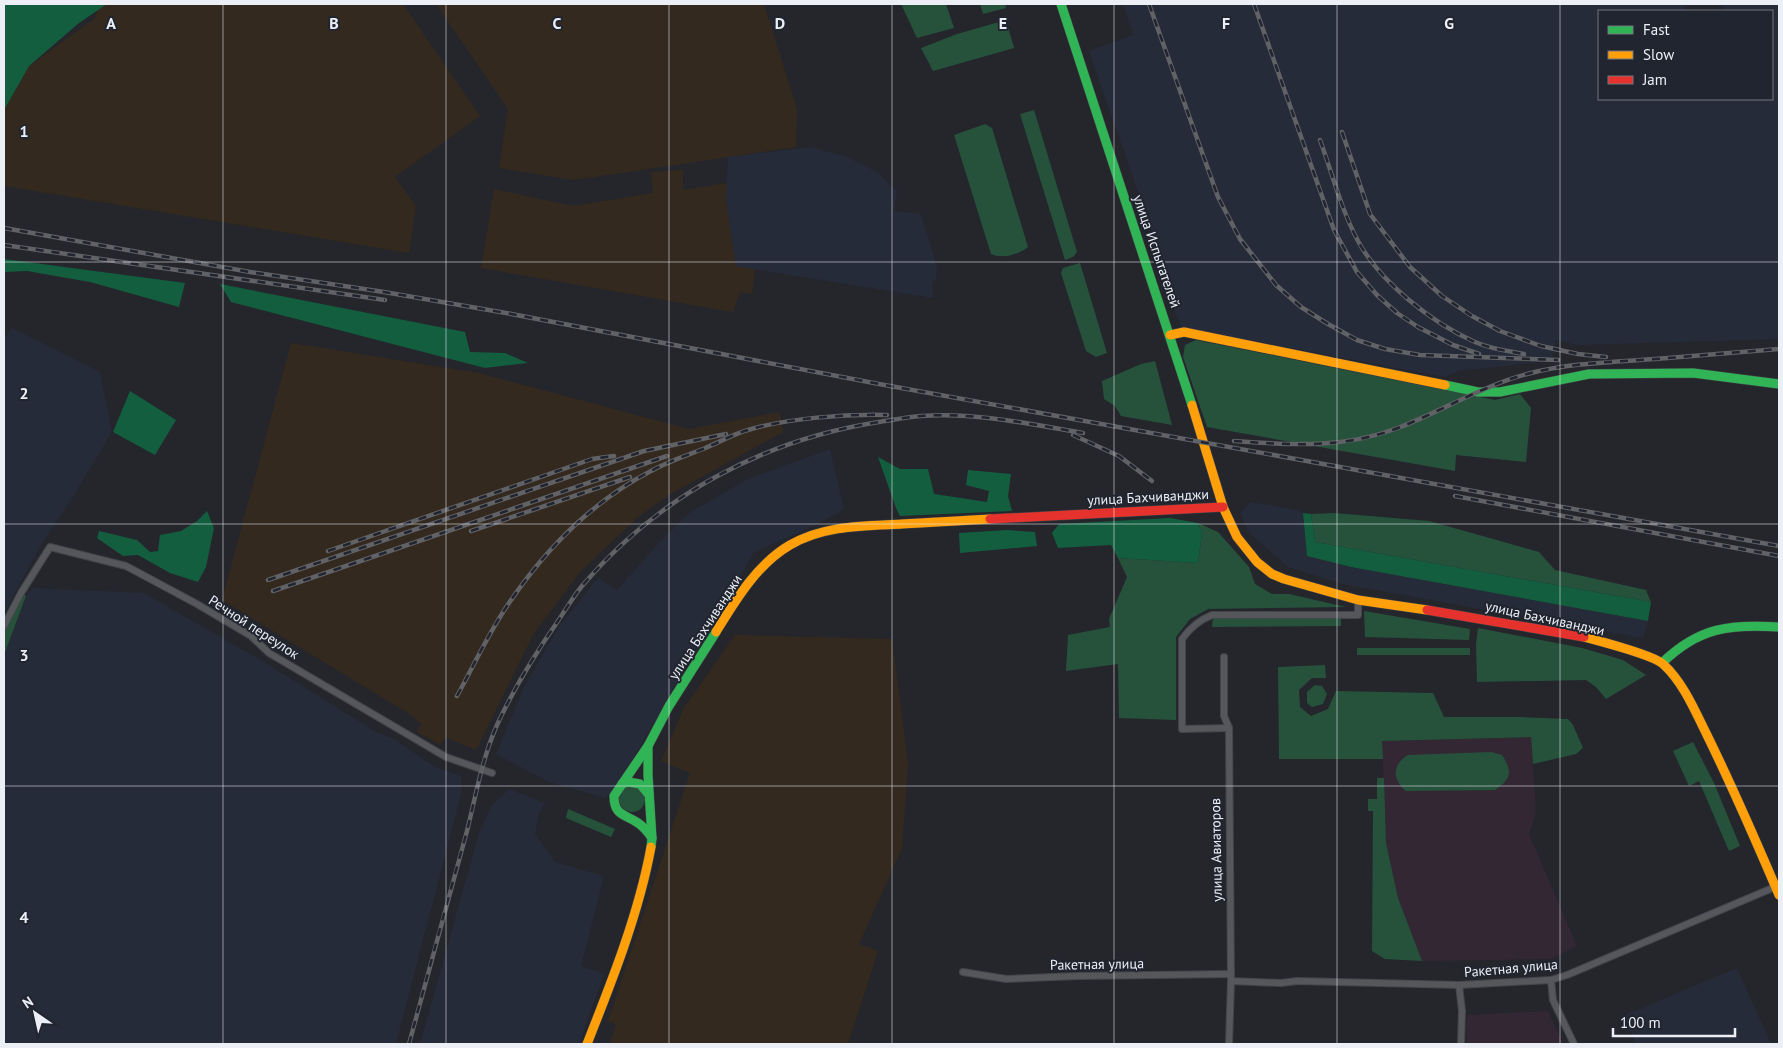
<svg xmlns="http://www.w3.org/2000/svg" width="1783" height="1048" viewBox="0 0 1783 1048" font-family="'PT Sans',sans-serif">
<rect width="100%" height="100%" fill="#24262c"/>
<g fill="#34291e">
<path d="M100 4H403L480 116 395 177 416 206 409 253 4 186V110L29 66 94 19Z"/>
<path d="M436 4H764L797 109 796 147 574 180 499 168 508 109Z"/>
<path d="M683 170V190L727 183 726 200 736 266 755 269 752 294 740 292 733 312 481 268 494 189 573 206 653 193 651 172Z"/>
<path d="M291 343 479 373 689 429 780 412 783 432 669 495 637 518 580 572 534 633 476 750 445 737 441 745 417 732 421 724 411 715 222 600Z"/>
<path d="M735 635 892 639 908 763 902 848 859 944 878 951 848 1044H610L616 1025 608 1021 690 773 661 761 684 708Z"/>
</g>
<g fill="#262b39">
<path d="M1123 4H1686L1683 11H1599V99H1772V11H1722L1724 4H1779V339L1577 345 1555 340V349L1550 361 1459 371 1444 377 1181 327 1168 293V278L1089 51 1133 35Z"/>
<path d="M811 147 847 157 877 172 897 191 894 211 921 214 934 256 937 271 936 279 932 283 933 298 736 266 726 200 728 157Z"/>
<path d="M12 328 100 372 112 432 72 498 42 543 4 613V339Z"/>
<path d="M830 449 844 509 820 523 754 552 716 618 698 644 633 759 610 794 605 798 549 782 496 754 524 687 558 628 598 578 617 590 657 545 689 513 748 479Z"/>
<path d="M1251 502 1298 510 1303 513 1307 556 1351 567 1648 621 1643 638 1342 584 1288 567 1249 533 1240 513Z"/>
<path d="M32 588 144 593 264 662 376 732 394 739 435 767 461 776V794L396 1044H4V655L26 597Z"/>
<path d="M509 789 545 803 539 813 535 834 555 862 604 876 581 966 604 974 579 1044H420L479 833 492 805Z"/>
<path d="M1737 968 1771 1044H1636L1623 1016Z"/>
</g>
<g fill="#332733">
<path d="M1531 737 1536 812 1529 834 1577 946 1551 959 1422 961 1398 898 1386 843 1382 741Z"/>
<path d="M1548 1011 1563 1044H1467V1015Z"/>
</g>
<g fill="#26523c">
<path d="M901 4H946L954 28 917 38Z"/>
<path d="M980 4H1005L1006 8 983 14Z"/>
<path d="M1006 20 1014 48 933 71 921 48 957 34Z"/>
<path d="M1034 110 1077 252 1073 257 1065 260 1020 114Z"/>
<path d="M985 124 992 128 1028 247C1018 255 1002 259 991 254L954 135Z"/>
<path d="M1080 263 1107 353 1096 357 1086 351 1061 273 1063 268Z"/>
<path d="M1196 340 1495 400 1520 394 1531 408 1526 462 1456 455 1455 471 1207 427 1183 357 1185 345Z"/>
<path d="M1155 361 1172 425 1121 416 1115 406 1104 399 1102 381 1141 364Z"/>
<path d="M1334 513 1429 521 1539 552 1555 570 1646 590 1651 602 1315 542 1311 514Z"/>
<path d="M1198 523 1218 532 1249 567 1255 584 1272 594H1289L1346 607 1208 609 1190 619 1176 637V720L1119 718 1118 664 1066 671 1068 635 1110 627 1109 619 1127 577 1118 558 1198 563 1202 533Z"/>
<path d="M21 593 26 596 4 655V626Z"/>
<path d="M1364 611 1470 629 1469 640 1365 637Z"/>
<path d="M1341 616V626L1212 627 1213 617Z"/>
<path d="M1478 628 1582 648 1623 660 1646 675 1606 699 1596 687 1586 680 1477 682 1476 644Z"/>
<rect x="1357" y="648" width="113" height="7"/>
<path d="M1325 665 1326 678H1312L1299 690 1300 707 1311 716 1328 709 1336 691 1433 693 1444 717H1520L1568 719 1573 725 1583 748 1576 754 1533 764 1531 737 1382 741 1383 759H1279L1278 667Z"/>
<path d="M1315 685 1322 686 1327 694 1323 704 1312 707 1307 703V692Z"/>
<path d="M1693 742 1714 783 1740 846 1729 851 1699 781 1689 786 1673 751Z"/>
<path d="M1491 752 1502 755C1513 772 1511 779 1495 790L1406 791C1392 779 1392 765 1408 755Z"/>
<path d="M1377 778H1384L1386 843 1398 898 1422 961 1385 959 1372 951 1373 811H1368V799H1377Z"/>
<circle cx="632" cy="799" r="13"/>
<path d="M568 809 615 829 611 837 566 818Z"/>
</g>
<g fill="#135e3f">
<path d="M4 4H107L79 23 29 66 4 110Z"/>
<path d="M4 259 185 283 179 307 90 282 27 271 4 272Z"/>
<path d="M220 284 465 332 470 352 505 353 528 363 485 368 231 302Z"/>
<path d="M130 391 176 420 155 455 113 432Z"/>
<path d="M878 457 900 469H928L934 494 987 502 989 491 966 485 968 470 1011 474 1008 496 1012 511 900 516 896 508Z"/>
<path d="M207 511 214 528 206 567 198 582 170 573 138 555 123 556 97 538 99 531 137 540 150 552 158 551 160 535 181 531 197 521Z"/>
<path d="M1303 513 1311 514 1315 542 1651 602 1648 621 1351 567 1307 556Z"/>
<path d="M1170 518 1198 523 1202 533 1198 563 1118 558 1111 545 1058 548 1052 533 1059 524Z"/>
<path d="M1007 530 1035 532 1037 546 960 553 959 533Z"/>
</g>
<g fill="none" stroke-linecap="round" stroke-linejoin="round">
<defs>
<g id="street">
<path d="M4 626 21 593 50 547 126 566 197 604 251 636 269 653 446 757 492 773"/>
<path d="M1224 657V716L1229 728 1231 981 1229 1044"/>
<path d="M1229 728 1182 729V639C1190 628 1199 620 1212 615H1358V600"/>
<path d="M963 972 1006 979 1078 976 1231 974"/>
<path d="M1551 980 1553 1000 1574 1044"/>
<path d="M1231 981 1281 983 1297 981 1459 985 1551 980 1567 975 1775 887"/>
<path d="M1459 985 1462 1011 1461 1044"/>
</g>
<g id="fast">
<path d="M1061 4 1192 405"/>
<path d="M1445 385 1478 392H1500L1589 374 1693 373 1779 384"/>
<path d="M1662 663C1699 627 1730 624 1779 627"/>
<path d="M648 746V775L652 838 651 847"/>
<path d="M622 784 628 782 640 784 649 795"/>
<path d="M652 838C648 832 644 827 638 823 625 814 614 816 614 796L648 746 669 706 716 632"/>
</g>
<g id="slow">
<path d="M1170 335 1184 332 1445 385"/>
<path d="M1192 405 1223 507 1237 537 1257 562 1272 574 1284 579 1358 600 1427 610"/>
<path d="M716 632C735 601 757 564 790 545 824 525 864 526 902 524 931 522 960 521 990 519"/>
<path d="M1584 637C1599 641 1653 655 1663 664 1683 682 1695 711 1707 735 1733 788 1756 841 1779 895"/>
<path d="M587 1044C612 981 639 913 651 847"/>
</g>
<g id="jam">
<path d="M990 519 1223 507"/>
<path d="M1427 610 1584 637"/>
</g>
</defs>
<use href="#street" stroke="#424549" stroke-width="8"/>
<use href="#fast" stroke="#424549" stroke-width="10"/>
<use href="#slow" stroke="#424549" stroke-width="10"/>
<use href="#jam" stroke="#424549" stroke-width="10"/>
<use href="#street" stroke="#55575b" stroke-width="6"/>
<use href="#fast" stroke="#30b455" stroke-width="9"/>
<use href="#slow" stroke="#ff9f0a" stroke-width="9"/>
<use href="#jam" stroke="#e5322d" stroke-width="9"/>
<defs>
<g id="rail">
<path d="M1149 4 1218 197 1240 239 1276 285 1301 307 1328 324 1357 340 1385 349 1420 355 1558 360"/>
<path d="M1254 4 1334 230 1357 272 1377 295 1397 313 1418 327 1453 345 1479 354"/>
<path d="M1342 132 1370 214 1410 267 1442 296 1472 316 1500 331 1541 346 1578 354 1606 357"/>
<path d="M1320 140C1332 173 1341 209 1358 241 1380 282 1432 323 1475 342 1491 349 1507 351 1524 354"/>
<path d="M4 228 250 272 384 292 506 313 879 384 1779 546"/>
<path d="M4 245 385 300"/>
<path d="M1073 435 1119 456 1152 481"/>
<path d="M1234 441C1292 445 1342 449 1398 428 1442 411 1482 386 1527 374 1569 363 1612 362 1655 359 1696 356 1738 352 1779 349"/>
<path d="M1455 496 1779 556"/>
<path d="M471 531 630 477"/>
<path d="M328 551 592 459 614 456"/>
<path d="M268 580 644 451 726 434"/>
<path d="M273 591 667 456"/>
<path d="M457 696C474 665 489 632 509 603 545 550 593 501 651 471 667 462 685 456 703 449 718 443 733 434 748 430 788 418 845 414 887 415"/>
<path d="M409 1044C428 973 447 902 467 831 476 795 482 759 497 725 514 688 535 654 558 621 566 609 573 597 582 586 659 496 762 440 879 422 893 420 907 417 921 416 975 412 1030 424 1083 433"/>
</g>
</defs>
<use href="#rail" stroke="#616266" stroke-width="4.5"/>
<use href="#rail" stroke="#21252f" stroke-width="2.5" stroke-dasharray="8" stroke-linecap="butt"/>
</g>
<path fill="none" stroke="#eceff6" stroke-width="1" stroke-opacity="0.55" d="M223 4V1044M446 4V1044M669 4V1044M892 4V1044M1114 4V1044M1337 4V1044M1560 4V1044M4 262H1779M4 524H1779M4 786H1779"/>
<g text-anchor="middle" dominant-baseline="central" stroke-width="4" stroke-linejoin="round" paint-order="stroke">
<g font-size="14" fill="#eceff6" stroke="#21252f">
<text transform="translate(1157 251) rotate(71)">улица Испытателей</text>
<text transform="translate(1148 497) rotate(-3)">улица Бахчиванджи</text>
<text transform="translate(1545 618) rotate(12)">улица Бахчиванджи</text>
<text transform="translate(254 627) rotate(33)">Речной переулок</text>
<text transform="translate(705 627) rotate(-57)">улица Бахчиванджи</text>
<text transform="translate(1216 850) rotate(-91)">улица Авиаторов</text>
<text transform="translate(1097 964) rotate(-1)">Ракетная улица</text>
<text transform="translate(1511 968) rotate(-5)">Ракетная улица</text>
</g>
</g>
<g font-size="16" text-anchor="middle" font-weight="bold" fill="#eceff6" stroke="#21252f" stroke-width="4" stroke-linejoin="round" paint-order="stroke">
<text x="111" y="29">A</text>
<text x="334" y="29">B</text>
<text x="557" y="29">C</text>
<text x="780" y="29">D</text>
<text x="1003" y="29">E</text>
<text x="1226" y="29">F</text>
<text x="1449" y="29">G</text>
<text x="24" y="137">1</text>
<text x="24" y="399">2</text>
<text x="24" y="661">3</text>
<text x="24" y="923">4</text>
</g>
<rect width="1783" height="1048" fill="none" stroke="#eceff6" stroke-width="10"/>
<rect x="1598" y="10" width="175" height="90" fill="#21252f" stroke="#72767f"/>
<rect x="1608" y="26" width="25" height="8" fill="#30b455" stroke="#72767f"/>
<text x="1643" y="35" font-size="15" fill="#eceff6">Fast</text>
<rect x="1608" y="51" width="25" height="8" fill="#ff9f0a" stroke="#72767f"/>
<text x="1643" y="60" font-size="15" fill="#eceff6">Slow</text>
<rect x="1608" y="76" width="25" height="8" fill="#e5322d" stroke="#72767f"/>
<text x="1643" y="85" font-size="15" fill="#eceff6">Jam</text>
<g transform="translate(35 1013) rotate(326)" stroke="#21252f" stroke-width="4" paint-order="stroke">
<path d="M0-4L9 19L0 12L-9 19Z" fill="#eceff6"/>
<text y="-8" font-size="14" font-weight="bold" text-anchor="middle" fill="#eceff6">N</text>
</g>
<path d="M1613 1028v8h122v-8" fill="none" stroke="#eceff6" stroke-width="2.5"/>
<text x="1620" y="1028" font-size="15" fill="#eceff6" stroke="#21252f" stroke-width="4" paint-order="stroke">100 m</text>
</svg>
